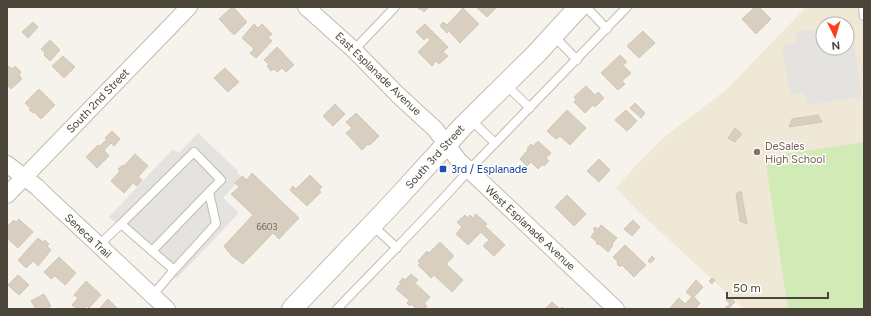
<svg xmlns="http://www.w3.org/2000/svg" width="871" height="316" viewBox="0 0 871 316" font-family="Figtree,sans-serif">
<rect width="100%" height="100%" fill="#f6f3ec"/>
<path fill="#efe8d6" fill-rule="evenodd" d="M806 7H864V309H744L637 210 616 188 635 166 663 138 728 88ZM823 24H847V48H823Z"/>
<path fill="#d2eab5" d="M864 142V309H788L765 157Z"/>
<g fill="#e5e3e0">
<path d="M847 24H851L862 97 807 105 804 94 802 93 790 95 782 46 796 43 797 41 796 32 823 28V48H847Z"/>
<path d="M198 133 238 171 237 173 241 176 235 185 223 198 239 213 177 278 109 217 173 149 179 153Z"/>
</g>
<g fill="#d8cfc1" stroke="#d3c7b4">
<path d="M232 7H233L247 22 234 35 219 19Z"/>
<path d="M417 7H429L424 12 421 9 420 10Z"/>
<path d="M476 7H497L487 17Z"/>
<path d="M755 7H759L771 19 756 34 742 19Z"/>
<path d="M463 8 479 24 460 43 449 31 447 33 440 26 443 22 447 25Z"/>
<path d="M33 22 38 27 28 38 22 32Z"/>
<path d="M254 24 258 28 262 24 272 34 268 37 272 41 256 58 250 53 254 49 242 38Z"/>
<path d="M425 24 448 47 443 52 448 56 439 64 436 61 432 66 418 52 430 40 427 37 424 40 416 32Z"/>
<path d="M643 31 655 43 639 58 627 46Z"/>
<path d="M50 40 60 50 50 61 44 55 45 53 41 49Z"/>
<path d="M277 47 294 65 286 72 282 68 277 72 274 69 271 71 267 66 269 64 264 60Z"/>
<path d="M620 55 627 62 623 65 631 73 622 81 625 84 618 90 601 73Z"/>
<path d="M63 56 75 67 64 78 52 66Z"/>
<path d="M9 66 12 69 15 66 21 72 19 75 22 79 11 89 8 86 7 87V68Z"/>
<path d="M225 68 239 82 228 92 214 78Z"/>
<path d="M586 86 595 95 598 92 604 98 595 107 593 105 585 113 574 102 576 100 574 97Z"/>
<path d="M39 89 55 105 41 119 34 112 33 113 29 110 31 109 25 103Z"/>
<path d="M635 103 645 113 641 118 630 108Z"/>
<path d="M335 104 345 114 333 126 323 116Z"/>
<path d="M567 110 586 128 570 145 560 136 556 139 547 131Z"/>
<path d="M626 110 637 121 627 131 615 120Z"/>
<path d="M356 113 379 136 370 145 368 144 362 150 346 133 352 128 346 122Z"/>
<path d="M818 115 822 122 789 127 792 119Z"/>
<path d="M735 128 742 134 735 142 728 138Z"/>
<path d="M112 131 120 139 114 146 111 143 104 150 109 156 97 168 86 157 98 145 100 146 107 139 105 138Z"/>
<path d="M538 141 551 153 546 158 549 161 544 166 543 164 538 169 531 162 527 166 520 159 528 150 527 149 531 144 533 146Z"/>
<path d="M135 154 148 166 138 177 142 180 137 186 133 183 124 193 111 181 120 171 118 169 123 165 124 166Z"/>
<path d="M599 159 610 170 599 182 587 171Z"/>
<path d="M252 173 299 218 279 239 273 233 243 264 232 256 224 246 253 215 231 194 239 187 235 183 242 176 247 180Z"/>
<path d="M310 175 322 187 319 190 321 192 307 206 290 190 293 186 296 189Z"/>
<path d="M741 191 747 224 740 221 736 194Z"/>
<path d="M567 195 586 214 574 226 555 207Z"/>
<path d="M476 214 487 224 485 226 505 245 494 256 483 246 489 240 481 232 468 245 456 234 462 227 457 222 465 215 468 218 470 215 473 218Z"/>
<path d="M19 219 33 232 18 248 7 238V227L14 220 16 222Z"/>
<path d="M633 220 640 227 632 236 624 229Z"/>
<path d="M601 225 617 238 612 244 613 245 608 252 599 244 598 245 596 243 597 242 591 237 595 231 593 229 595 227 598 229Z"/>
<path d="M38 238 43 242 45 240 49 244 47 246 51 250 38 266 33 261 26 268 18 260Z"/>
<path d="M440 242 454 256 446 264 463 280 452 292 434 275 431 278 418 265 420 263 418 261 427 251 429 253Z"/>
<path d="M625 245 646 265 634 277 622 265 620 267 617 264 618 262 613 257Z"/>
<path d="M652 256 655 259 650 263 648 261Z"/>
<path d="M59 257 76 273 65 285 55 276 51 279 44 272Z"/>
<path d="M411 274 418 280 415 283 430 297 424 304 427 306 425 309H417L411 304 410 306 407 303 409 300 396 289 401 283 399 282 403 278 405 280Z"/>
<path d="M18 275 29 285 19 295 8 285Z"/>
<path d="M712 278 715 280 712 284 709 281Z"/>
<path d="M696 280 703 287 694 297 700 303 695 309H669L679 298 685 304 692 297 686 292Z"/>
<path d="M86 281 101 295 89 308 87 306 84 309H77L72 305 78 298 74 295Z"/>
<path d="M44 294 51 306 46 309H36L31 301Z"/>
<path d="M730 297 735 302 728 309H726L725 308 730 304 726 300Z"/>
<path d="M108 299 118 309H99Z"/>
<path d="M552 302 560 309 562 307 564 309H545Z"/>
</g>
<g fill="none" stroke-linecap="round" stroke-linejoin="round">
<defs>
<g id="service">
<path d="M586 7 607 29"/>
<path d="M863 7 864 16"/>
<path d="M553 35 577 60"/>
<path d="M354 50 395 7"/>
<path d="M505 84 530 108"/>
<path d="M470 119 495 143"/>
<path d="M121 224 194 152 221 180 209 192 216 224 174 270"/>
<path d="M372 225 397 248"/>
<path d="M98 246 121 224 174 270 152 296"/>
<path d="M152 251 209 192"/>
<path d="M337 309C381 263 427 218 469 170L627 7"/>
</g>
<g id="minor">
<path d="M306 7 354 50 398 95 435 129 459 161 469 170 616 309"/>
<path d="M7 164 37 187 43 193 167 309"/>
<path d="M7 195 189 7"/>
</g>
<path id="tertiary" d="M292 309 390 206 464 125 536 54 579 7"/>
</defs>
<use href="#service" stroke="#c2bbae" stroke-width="10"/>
<use href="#minor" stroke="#c2bbae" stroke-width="18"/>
<use href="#tertiary" stroke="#c2bbae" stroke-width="22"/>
<use href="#service" stroke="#fff" stroke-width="8"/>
<use href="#minor" stroke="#fff" stroke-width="16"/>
<use href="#tertiary" stroke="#fff" stroke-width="20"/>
</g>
<circle fill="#8d6e63" stroke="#fff" stroke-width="1.5" cx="757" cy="152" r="4"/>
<rect fill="#1a4fb4" stroke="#fff" stroke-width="1.5" x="439" y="165" width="8" height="8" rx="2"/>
<g text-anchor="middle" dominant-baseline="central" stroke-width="3" stroke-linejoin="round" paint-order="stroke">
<g font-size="9" fill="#6e675b">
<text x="267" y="226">6603</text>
</g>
<g font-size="11" fill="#4b4439" stroke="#fff">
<text transform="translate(378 74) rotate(44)">East Esplanade Avenue</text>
<text transform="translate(98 101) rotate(-46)">South 2nd Street</text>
<text transform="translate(435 157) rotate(-48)">South 3rd Street</text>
<text transform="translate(530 228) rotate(43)">West Esplanade Avenue</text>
<text transform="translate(88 236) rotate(43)">Seneca Trail</text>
</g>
<g font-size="11" fill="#785e54" stroke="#fff" text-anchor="start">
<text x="765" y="146">DeSales<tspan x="765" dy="13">High School</tspan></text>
</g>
<g font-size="11" fill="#164399" stroke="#fff" text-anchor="start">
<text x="451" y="169">3rd / Esplanade</text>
</g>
</g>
<rect width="871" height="316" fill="none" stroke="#4b4439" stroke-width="16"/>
<g transform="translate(835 36) rotate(175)"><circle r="19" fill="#ffffff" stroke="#b7b4b0"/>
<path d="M0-3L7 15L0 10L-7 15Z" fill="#fc3f1d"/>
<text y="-6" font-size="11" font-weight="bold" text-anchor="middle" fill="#4b4439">N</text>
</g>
<path d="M727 292v6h101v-6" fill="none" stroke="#4b4439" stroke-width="2"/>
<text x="733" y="292" font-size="12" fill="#4b4439" stroke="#ffffff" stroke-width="3" paint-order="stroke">50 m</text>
</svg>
